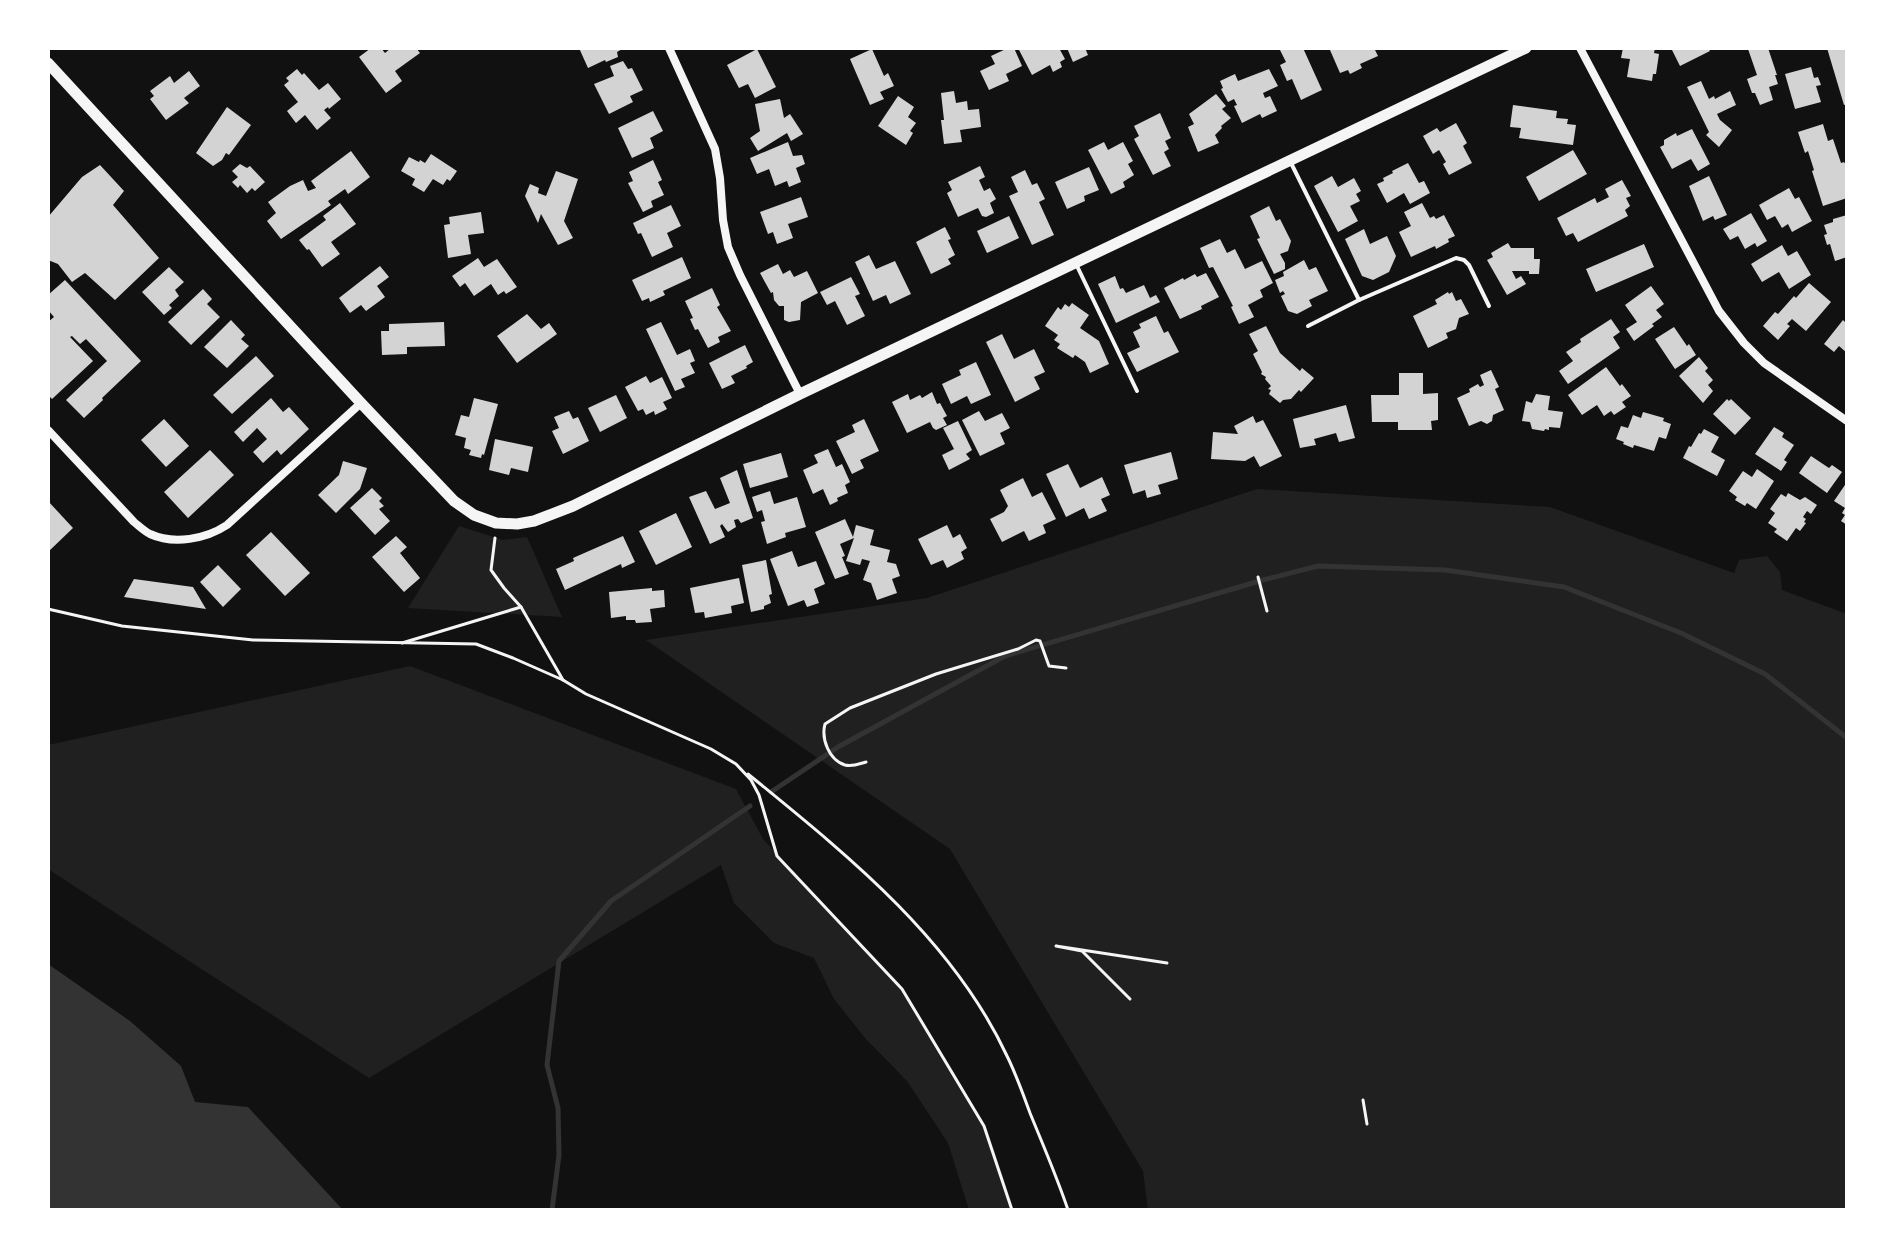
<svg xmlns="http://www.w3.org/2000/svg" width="1895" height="1258" viewBox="0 0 1895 1258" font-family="'DM Sans',sans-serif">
<rect width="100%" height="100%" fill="#111"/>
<g fill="#202020">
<path d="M1257 489 1550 507 1734 573 1739 560 1767 556 1780 572 1782 590 1847 614V1210H1148L1143 1171 950 849 646 640 927 598Z"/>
<path d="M459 526 503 540 527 537 562 617 408 608Z"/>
<path d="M410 666 736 789 763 839 902 989 984 1126 1012 1210H969L948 1143 907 1081 865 1038 834 999 814 958 774 943 734 903 721 865 369 1078 48 869V745Z"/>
</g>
<path fill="#333" d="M48 964 130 1021 181 1066 195 1102 248 1107 343 1210H48Z"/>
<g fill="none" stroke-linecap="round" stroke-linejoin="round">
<g stroke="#333" stroke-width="5">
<path d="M771 792 838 747 1005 656 1263 580 1318 566 1445 570 1564 587 1681 633 1765 674 1847 738"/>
<path d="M552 1210 559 1155 558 1108 547 1065 559 961 611 901 750 806"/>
</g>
</g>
<g fill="#d3d3d3">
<path d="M371 48H381L385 53 391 48H416L420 53 395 71 402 81 386 93 359 57Z"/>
<path d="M579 48H624L617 52 618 57 606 62 605 60 588 68Z"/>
<path d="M1008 48H1014L1022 66 1006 74 1009 81 989 90 980 71 995 64 991 56Z"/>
<path d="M1018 48H1059L1065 59 1060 62 1062 67 1053 72 1050 65 1032 75Z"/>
<path d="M1067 48H1085L1088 55 1073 62Z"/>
<path d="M1279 48H1303L1322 90 1301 100 1292 79 1287 81 1280 65 1286 62Z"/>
<path d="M1333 48H1374L1378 56 1360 64 1362 68 1350 74 1348 70 1340 73 1330 50Z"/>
<path d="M1623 48H1655L1654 53 1659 54 1656 74H1653L1652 81 1627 77 1630 59 1621 58Z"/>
<path d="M1671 48H1708L1710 51 1680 66Z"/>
<path d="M1751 48H1768L1777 75H1775L1778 84 1769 87 1773 100 1760 105 1755 93H1752L1747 79 1757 75 1748 49Z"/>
<path d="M1827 48H1844L1847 55V104L1844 105Z"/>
<path d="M757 49 776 87 755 98 748 84 739 88 727 65Z"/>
<path d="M872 49 884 76 888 73 894 86 880 92 884 99 870 105 850 59Z"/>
<path d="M623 61 628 69 632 68 643 90 630 96 633 102 609 114 594 84 614 76 610 66Z"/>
<path d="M1811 67 1814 78 1818 77 1821 85 1816 86 1821 102 1795 109 1785 74Z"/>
<path d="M297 69 302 75 304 73 319 90 328 83 341 99 329 109 328 107 324 110 331 118 317 130 305 115 296 123 287 111 298 102 284 85 289 81 286 78Z"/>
<path d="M1269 69 1278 86 1263 93 1265 98 1270 96 1277 111 1262 118 1260 114 1242 123 1234 106 1237 105 1234 99 1228 102 1221 89 1223 88 1220 81 1235 74 1238 81Z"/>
<path d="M189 71 200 86 184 98 189 103 166 120 150 99 154 96 150 91 170 76 174 83Z"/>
<path d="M1701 81 1709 99 1714 96 1715 99 1730 91 1736 105 1717 114 1720 120 1732 130 1719 147 1706 135 1709 132 1687 87Z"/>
<path d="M954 91 956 103 967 101 968 110 979 109 981 127 960 130 962 142 944 144 941 120H944L941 93Z"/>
<path d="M1216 94 1226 106 1222 109 1231 118 1221 126 1222 128 1215 135 1219 143 1198 152 1188 127 1194 124 1189 114Z"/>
<path d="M898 96 914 107 908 117 916 123 910 131 913 133 906 145 878 126Z"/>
<path d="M780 99 784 118 790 114 803 134 791 141 787 133 758 151 750 138 760 131 755 104Z"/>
<path d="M1513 105 1557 111 1556 118 1568 119 1567 124 1576 125 1573 145 1519 138 1521 128 1510 127Z"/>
<path d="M227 107 251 125 229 155 226 153 222 160 213 166 196 153Z"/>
<path d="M653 111 663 131 650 138 654 148 632 158 618 128Z"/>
<path d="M1160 113 1171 138 1165 141 1169 149 1164 152 1171 166 1153 175 1134 139 1139 136 1134 126Z"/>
<path d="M1456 123 1467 143 1463 146 1472 163 1449 175 1443 164 1446 162 1439 150 1433 154 1423 136 1437 128 1440 132Z"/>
<path d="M1823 124 1828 141 1833 139 1841 163 1844 162 1847 167V198L1823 206 1812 171 1814 170 1808 151 1805 153 1798 132Z"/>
<path d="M1692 129 1710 164 1698 171 1691 159 1672 169 1660 147 1664 145V140L1676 133 1677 136Z"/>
<path d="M788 142 793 156 802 155 805 164 796 168 801 182 789 187 787 181 775 186 769 169 757 174 750 158Z"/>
<path d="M1104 142 1108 150 1123 142 1133 161 1128 164 1134 175 1123 182 1125 187 1111 194 1088 150Z"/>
<path d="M1573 150 1587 174 1539 201 1526 177Z"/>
<path d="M351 151 370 177 348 194 345 189 328 201 331 205 281 239 267 221 276 213 268 202 290 186 303 180 308 191 316 188 311 181Z"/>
<path d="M431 154 457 171 450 181 447 179 443 185 433 179 424 192 412 185 415 179 401 171 409 157 419 162 420 160 425 163Z"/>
<path d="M653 160 662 180 658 182 664 195 651 201 653 207 643 212 628 183 633 181 629 172Z"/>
<path d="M1408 163 1419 183 1424 181 1430 193 1410 204 1404 193 1387 203 1377 184 1384 181 1383 178 1393 173 1392 171Z"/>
<path d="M240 164 247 168 250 166 265 182 255 191 252 188 247 193 240 185 238 188 232 182 238 177 232 171Z"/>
<path d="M100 165 124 191 113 205 159 258 115 300 85 273 72 282 58 264 48 260V217L82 177Z"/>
<path d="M980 166 985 177 979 180 984 191 990 188 996 199 990 203 994 213 986 217 982 216 978 208 958 217 947 193 952 190 948 182Z"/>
<path d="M1089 167 1099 190 1084 196 1085 201 1067 209 1055 182Z"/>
<path d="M1025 170 1032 185 1037 183 1045 199 1039 202 1054 235 1032 245 1009 196 1018 192 1011 177Z"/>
<path d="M556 171 578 179 564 221 573 238 558 245 541 214 538 223 525 196 530 184 539 188 538 193 546 196Z"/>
<path d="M1332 176 1338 187 1354 178 1361 191 1356 194 1360 201 1350 206 1358 221 1338 232 1314 186Z"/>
<path d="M1709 176 1727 215 1715 220 1713 216 1703 221 1689 186Z"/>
<path d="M1622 180 1631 196 1626 198 1630 206 1625 210 1628 216 1578 242 1573 233 1566 236 1557 218 1595 198 1597 203 1609 197 1605 189Z"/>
<path d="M1789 188 1795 199 1799 197 1812 221 1792 232 1788 224 1782 228 1775 216 1767 220 1759 205Z"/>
<path d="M801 197 808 217 788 224 793 238 777 244 773 232 768 234 760 212Z"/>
<path d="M340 203 356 224 331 242 340 254 322 267 309 249 307 250 299 240 326 220 323 216Z"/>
<path d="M1422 203 1430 218 1434 216 1436 219 1444 215 1455 236 1448 239 1449 242 1436 249 1435 246 1411 257 1399 232 1411 226 1404 212Z"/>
<path d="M671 205 681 226 667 233 673 247 652 257 641 233 638 234 633 223Z"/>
<path d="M1269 206 1276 221 1280 219 1291 241 1288 251 1280 254 1285 263V269L1274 274 1257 239 1260 238 1250 216Z"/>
<path d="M481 212 484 233 468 235 471 254 448 258 444 225 450 224 449 217Z"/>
<path d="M1751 213 1767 241 1757 247 1755 243 1745 249 1738 236 1730 240 1723 229Z"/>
<path d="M1847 215V257L1835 261 1830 244 1827 245 1824 235 1827 234 1824 225 1833 222V219Z"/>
<path d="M1009 216 1019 238 987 253 977 231Z"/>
<path d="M945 227 951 239 948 240 955 255 948 259 951 264 931 274 916 242Z"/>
<path d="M1364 229 1370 244 1387 236 1396 256 1389 272 1373 280 1362 276 1345 239Z"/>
<path d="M1220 239 1227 253 1235 249 1245 269 1262 261 1273 283 1260 290 1263 297 1248 305 1254 317 1239 324 1231 307 1233 306 1213 267 1209 268 1200 248Z"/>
<path d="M1508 243 1511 248H1534V259H1540L1539 274H1529V271H1512L1516 279 1521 276 1526 284 1507 295 1487 260 1493 257 1491 253Z"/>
<path d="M1644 244 1654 267 1596 292 1586 269Z"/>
<path d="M1782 245 1788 256 1797 251 1811 275 1789 289 1779 272 1762 282 1751 264Z"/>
<path d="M869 255 876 269 895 261 911 294 890 304 886 295 873 301 855 262Z"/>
<path d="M682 257 691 278 663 291 665 295 650 302 649 298 642 301 632 280Z"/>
<path d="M478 258 484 267 497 259 517 287 506 294 504 291 498 295 491 284 474 296 465 283 460 287 452 276Z"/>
<path d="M1304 260 1309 270 1316 267 1328 291 1309 300 1312 306 1297 314 1288 311 1281 296 1285 294 1283 291 1280 293 1275 280 1284 276 1283 272Z"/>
<path d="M778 264 783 274 790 270 794 277 807 271 818 293 801 302 800 320 789 322 784 320V306H779L774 300 773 292 771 293 760 273Z"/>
<path d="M380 266 389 277 377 286 385 297 366 311 361 305 350 313 339 298Z"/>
<path d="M169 267 184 282 175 290 179 296 169 305 172 308 164 315 142 292Z"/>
<path d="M1206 273 1219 297 1201 306 1202 309 1180 319 1164 288 1183 278 1184 280 1195 274 1197 277Z"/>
<path d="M1115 276 1120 289 1123 288 1126 293 1144 285 1150 298 1156 295 1160 302 1116 323 1098 284Z"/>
<path d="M851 277 860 294 855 296 865 316 847 325 835 301 827 305 820 292Z"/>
<path d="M65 280 141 361 102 398 103 400 84 418 66 400 107 361 86 339 80 344 72 336 70 337 93 361 52 399 48 395V322L54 317 48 310V295Z"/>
<path d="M1809 283 1831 302 1806 331 1792 319 1787 324 1790 326 1778 340 1763 326 1775 312 1778 314 1794 296 1796 298Z"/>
<path d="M1651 286 1664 304 1656 310 1662 317 1652 324 1654 326 1634 341 1626 329 1637 322 1625 305Z"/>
<path d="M712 288 720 305 717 307 731 331 718 337 720 342 708 348 698 329 695 330 690 319 693 318 685 301Z"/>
<path d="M203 289 212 299 207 304 220 317 191 345 168 322Z"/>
<path d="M1448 292 1449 294 1452 292 1456 301 1461 299 1469 314 1459 318 1456 329 1446 333 1448 338 1428 348 1413 316 1437 304 1435 300Z"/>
<path d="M1072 303 1089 315 1080 328 1099 341 1109 364 1090 373 1085 362 1075 355 1073 358 1057 348 1060 344 1054 340 1058 335 1045 326 1058 307 1061 310 1065 304 1069 307Z"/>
<path d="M527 314 541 329 549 323 557 334 517 363 497 336Z"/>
<path d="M1156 316 1164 333 1168 331 1179 352 1137 372 1127 353 1140 347 1133 332 1141 328 1139 324Z"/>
<path d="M1611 319 1620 332 1613 337 1620 348 1568 384 1559 371 1573 361 1566 352 1581 342 1580 339Z"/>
<path d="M231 320 245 335 241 339 249 346 227 368 204 347Z"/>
<path d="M1843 320 1847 324V353L1839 346 1834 352 1824 344Z"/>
<path d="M444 322 445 346 407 347V354L382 355 381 331H389V324Z"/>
<path d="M661 322 677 355 690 349 695 361 690 363 695 373 681 379 685 387 675 391 646 329Z"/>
<path d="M1266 326 1280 353 1300 371 1302 368 1314 378 1301 392 1299 390 1291 399 1283 400 1280 403 1269 394 1271 390 1268 389 1271 386 1265 379 1266 377 1261 374 1262 372 1253 354 1258 351 1249 334Z"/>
<path d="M1674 327 1687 346 1689 344 1696 355 1675 369 1655 339Z"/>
<path d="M1002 334 1014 359 1034 349 1045 372 1034 377 1040 389 1015 402 986 342Z"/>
<path d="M745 345 753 362 746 366 747 368 731 376 735 383 722 389 709 363Z"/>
<path d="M256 356 274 376 232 414 213 395Z"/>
<path d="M1699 357 1708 368 1705 371 1713 380 1708 385 1713 391 1703 403 1679 376Z"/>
<path d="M976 362 991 395 971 404 967 396 951 404 942 384 961 375 959 370Z"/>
<path d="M1606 367 1620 386 1622 384 1631 396 1622 402 1626 407 1614 415 1611 411 1604 416 1597 405 1582 415 1568 395Z"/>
<path d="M1491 370 1499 387 1495 389 1504 410 1493 415 1492 421 1487 424 1481 421 1469 426 1457 398 1470 392 1469 389 1478 384 1480 387 1484 385 1480 375Z"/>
<path d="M1399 373H1423V394L1438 393V420L1431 421 1432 430H1398V422H1372L1371 395H1399Z"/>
<path d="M646 376 650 383 662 377 672 398 663 402 667 409 655 415 654 411 646 415 643 409 638 411 625 387Z"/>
<path d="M932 392 937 404 940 403 947 416 943 418 947 425 936 430 933 428 930 422 907 433 892 402 908 394 910 400 920 395 922 398Z"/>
<path d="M1536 394 1550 396 1548 410 1563 412 1560 428 1549 427V430L1545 429 1544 431 1532 429 1530 422 1522 421 1526 401 1532 403Z"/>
<path d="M616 395 627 418 600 432 588 408Z"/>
<path d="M271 398 283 412 289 407 309 429 281 455 277 450 263 463 253 452 267 439 257 428 243 442 234 432Z"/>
<path d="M474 398 498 404 484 455 482 454 481 458 469 455 471 450 464 448 466 438 455 435 461 415 469 417Z"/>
<path d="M1727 399 1729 401 1731 399 1751 418 1735 435 1713 414Z"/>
<path d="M1346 405 1355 438 1339 442 1336 433 1314 439 1316 445 1300 448 1293 419Z"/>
<path d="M569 411 573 419 578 417 589 441 563 454 552 431 559 428 554 417Z"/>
<path d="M979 411 985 421 1002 413 1010 428 1000 433 1005 444 980 456 962 420Z"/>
<path d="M1643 412 1664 418 1663 421 1671 424 1666 439 1659 437 1654 451 1634 445 1633 448 1623 444 1624 442 1616 439 1621 426 1628 428 1633 415 1641 418Z"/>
<path d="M1253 416 1256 423 1263 420 1282 456 1260 467 1254 456 1245 461 1211 459 1213 432 1238 434 1234 426Z"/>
<path d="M164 419 189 446 166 467 141 440Z"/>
<path d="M864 419 879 451 860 460 864 468 852 474 836 441 855 432 852 425Z"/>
<path d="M958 421 972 450 966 454 970 459 949 470 942 455 954 449 943 428Z"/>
<path d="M1774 427 1784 433 1782 437 1794 445 1784 460 1787 462 1781 471 1755 454Z"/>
<path d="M1704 429 1719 437 1711 452 1725 460 1717 476 1683 458 1689 446 1691 447 1699 433 1701 434Z"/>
<path d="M495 439 533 447 528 472 511 468 509 475 489 470Z"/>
<path d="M828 449 836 467 842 464 850 482 845 485 848 493 837 498 838 501 830 505 823 489 813 494 803 470 818 463 814 455Z"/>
<path d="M210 450 234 475 188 518 164 492Z"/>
<path d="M1171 452 1178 479 1158 485 1161 494 1147 498 1145 490 1133 494 1124 465Z"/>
<path d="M781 453 788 477 750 488 743 464Z"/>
<path d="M1811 456 1829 468 1832 465 1842 472 1827 493 1799 473Z"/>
<path d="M343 461 367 468 360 489 336 513 318 495 339 475Z"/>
<path d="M1068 464 1080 488 1102 477 1110 495 1101 499 1107 511 1089 519 1084 508 1066 517 1046 474Z"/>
<path d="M1757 469 1774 481 1756 509 1747 503 1745 506 1735 500 1737 497 1729 491 1743 471 1752 477Z"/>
<path d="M737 470 753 518 741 523 738 519 734 520 736 527 728 532 722 524 720 526 725 537 710 544 689 497 706 491 715 509 730 503 720 478Z"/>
<path d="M1023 478 1032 497 1042 492 1056 519 1043 525 1046 533 1029 541 1024 531 1002 542 990 519 1004 512 1008 506 1000 490Z"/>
<path d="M1847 482V525L1841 521 1845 515 1842 513 1845 508 1834 501Z"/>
<path d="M372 488 382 498 379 501 384 506 379 509 390 521 375 535 350 508Z"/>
<path d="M770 491 774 504 797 497 806 527 785 533 786 537 767 544 761 522 765 521 762 510 757 512 752 497Z"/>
<path d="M1788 493 1800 500 1805 497 1817 505 1811 514 1807 511 1803 517 1806 519 1804 522 1806 523 1800 531 1796 528 1787 541 1774 532 1777 529 1768 523 1775 513 1770 509 1781 494 1786 497Z"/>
<path d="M48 501 73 528 48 552Z"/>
<path d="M676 513 692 547 656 565 639 531Z"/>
<path d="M845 519 853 537 856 525 874 530 870 545 890 550 887 562 896 564 900 576 892 579 897 593 877 600 871 583 863 580 870 561 862 559 860 565 846 561 854 538 840 544 845 556 842 557 849 574 835 579 815 532Z"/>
<path d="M947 525 953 538 960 534 967 548 961 552 964 559 947 568 943 560 931 565 918 539Z"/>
<path d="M271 532 310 573 285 596 246 555Z"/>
<path d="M396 536 407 547 400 553 420 578 404 592 372 557Z"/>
<path d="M623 536 635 562 622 568 621 564 565 590 556 569 574 561 573 558Z"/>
<path d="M792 551 798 567 816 561 825 584 814 589 819 603 807 607 804 600 788 606 770 559Z"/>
<path d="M766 560 772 594 769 595 771 603 764 606V609L751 612 742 565Z"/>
<path d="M218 565 241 589 223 607 200 582Z"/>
<path d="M739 578 744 603 731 606 732 613 705 618 704 612 695 613 690 588Z"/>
<path d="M134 579 193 587 206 609 124 597Z"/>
<path d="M652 588V591L664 590 665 607 650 609 652 622 636 623 635 620H626V616L611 618 609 592Z"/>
</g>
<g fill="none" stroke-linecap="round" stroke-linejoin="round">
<g stroke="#f5f5f5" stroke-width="3">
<path d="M495 538 491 570 504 588 521 607 563 680"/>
<path d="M1258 577 1267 611"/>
<path d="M48 609 122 626 253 640 476 644 513 658 563 680 586 694 711 749 736 764 751 780 759 795 777 856 902 989 984 1126 1012 1210"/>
<path d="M402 643 521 607"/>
<path d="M866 762C859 764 852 767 845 765 829 760 821 739 825 724L850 708 936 674 1018 649 1036 640 1040 641 1049 666 1066 668"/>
<path d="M748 774C846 854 952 938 1007 1056 1016 1074 1023 1094 1030 1113 1043 1145 1057 1177 1068 1210"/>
<path d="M1130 999 1082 951 1056 946 1167 963"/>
<path d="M1363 1100 1367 1124"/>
</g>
<g stroke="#f5f5f5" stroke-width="4">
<path d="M1291 163 1359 300"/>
<path d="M1077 266 1137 391"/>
<path d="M1308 326 1359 300 1456 258 1464 260 1469 265 1489 306"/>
</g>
<g stroke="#f5f5f5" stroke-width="8">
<path d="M669 48 715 149 720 178 723 220 728 247 740 275 800 394"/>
<path d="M1580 48 1719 311 1744 343 1764 363 1847 421"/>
<path d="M48 430 134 522C139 526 144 531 150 534 174 545 206 539 227 525L361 403"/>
</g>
<path stroke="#f5f5f5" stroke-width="11" d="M48 63 361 403 454 501 474 515 496 523 517 524 534 521 573 506 800 394 1526 48"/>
</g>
<rect width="1895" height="1258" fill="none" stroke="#ffffff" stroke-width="100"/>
</svg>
